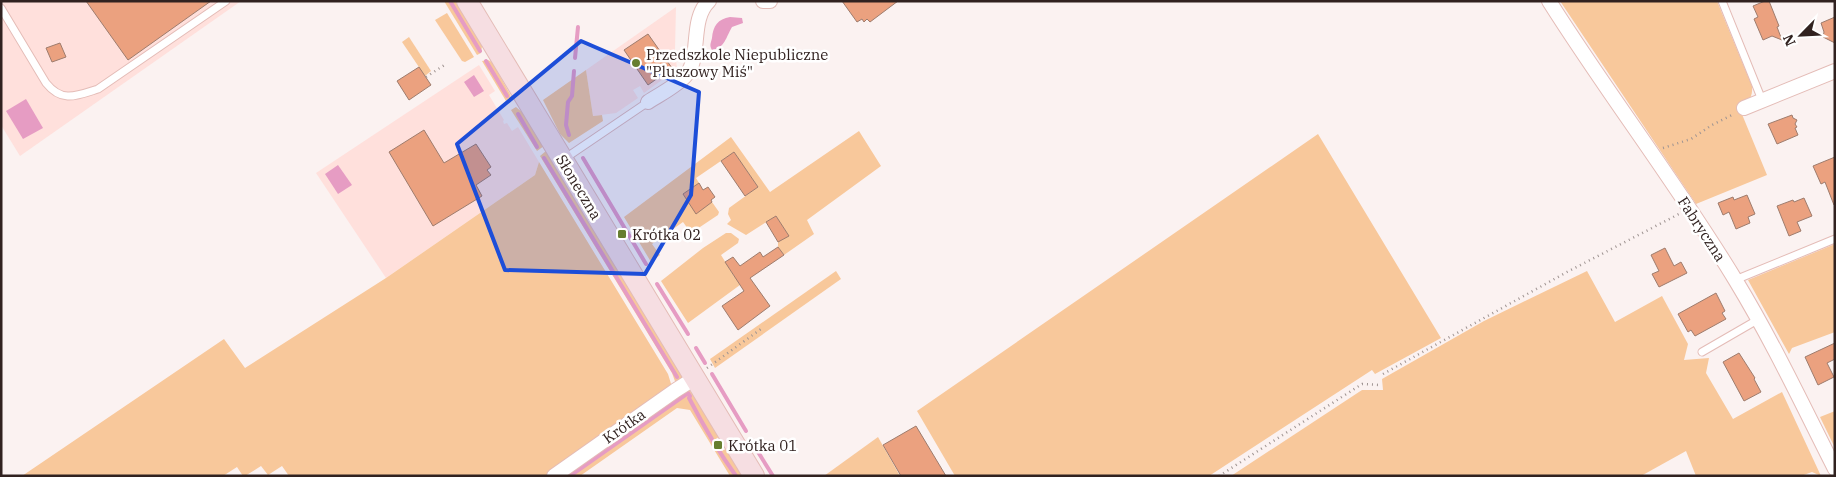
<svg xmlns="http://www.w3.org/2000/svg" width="1836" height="477" viewBox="0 0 1836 477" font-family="'IBM Plex Serif',serif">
<rect width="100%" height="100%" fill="#fbf2f1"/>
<g fill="#ffe0dc">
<path d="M1 1H241L20 156 1 125Z"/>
<path d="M676 7 675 50 677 69 644 93 640 86 633 90 638 98 616 113 593 116 586 70Z"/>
<path d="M479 65 495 91 489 95 504 120 503 121 504 124 507 123 512 131 518 127 539 162 535 175 386 278 316 173Z"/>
</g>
<g fill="#f8c89b">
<path d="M444 1H455L482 46 481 53 477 55Z"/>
<path d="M1560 1H1717L1752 86C1753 97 1749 102 1739 107L1767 175 1696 204Z"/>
<path d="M447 13 474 57 465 62 462 61 435 20Z"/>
<path d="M409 37 431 71 425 76 402 42Z"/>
<path d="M488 60 492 62 510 94 511 98 506 101 482 61Z"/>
<path d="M586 70 593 116 602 115 603 121 569 143 560 134 543 100Z"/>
<path d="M516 107 523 113 544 146 537 151 511 110Z"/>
<path d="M859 131 881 166 807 220 814 234 784 255 778 247V242L788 235 776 216 746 235 727 224 731 220 728 214 729 208 758 187 734 152 696 178 699 183 683 194 696 213 712 202 719 212 718 215 691 233 683 222 652 244 660 255 651 262 624 217 731 137 770 192Z"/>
<path d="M1318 134 1441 338 1375 374 1372 370 1209 476H955L917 411Z"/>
<path d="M546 151 682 375V379L676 384 672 373 540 156Z"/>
<path d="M539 162 668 374 672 387 545 476H289L282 466 268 475 261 466 245 476H243L237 467 223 476H22L224 339 245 368 386 278 535 175Z"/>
<path d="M726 233H731L739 239 738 243 721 255 734 276 755 274 688 323 661 281 703 248Z"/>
<path d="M1835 244V332L1792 348 1789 354 1748 280Z"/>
<path d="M836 271 841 279 715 368 710 359Z"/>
<path d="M1587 271 1615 322 1662 296 1688 344 1684 360 1709 358 1706 373 1733 419 1782 392 1821 476 1812 472 1801 476H1696L1686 451 1641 476H1231L1362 390H1383L1382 379 1484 321Z"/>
<path d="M684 390 690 391 693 394 719 437 712 441 719 452 726 449 742 476H730L690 410 677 408 580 476H560Z"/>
<path d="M1835 411V448L1820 417Z"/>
<path d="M878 437 900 476H824Z"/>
</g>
<g fill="#e69cc3">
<path d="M730 17 742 18 743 23 732 27C726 37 725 48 712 50 709 45 711 43 712 38 713 26 718 19 730 17Z"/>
<path d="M474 75 484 91 474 97 464 82Z"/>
<path d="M26 99 43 128 23 139 6 111Z"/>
<path d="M338 165 352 185 338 194 325 174Z"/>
</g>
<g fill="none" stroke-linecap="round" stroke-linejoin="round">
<g stroke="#e69cc3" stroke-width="4">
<path d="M450 1 480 51"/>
<path d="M575 58 578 27"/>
<path d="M486 61 507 96"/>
<path d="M518 114 537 147"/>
<path d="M569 135 566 125 568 102 572 96 574 71"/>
<path d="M544 158 677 377"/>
<path d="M583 158 646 264"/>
<path d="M657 284 688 334"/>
<path d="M696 348 705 363"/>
<path d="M712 374 746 431"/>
<path d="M753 444 773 476"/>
<path d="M570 476 688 393 690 396 689 398C703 425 718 451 736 476"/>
</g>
</g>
<g fill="#eba17f" stroke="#9e7c6d">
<path d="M86 1H211L128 60Z"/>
<path d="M842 1H898L870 22 867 19 864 22 862 19 857 22Z"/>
<path d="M1765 1H1769L1779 26 1777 27 1782 40 1772 36 1763 40 1754 19 1758 17 1753 6Z"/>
<path d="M1835 17V43L1823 37 1824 32 1821 23Z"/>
<path d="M648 34 672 68 648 85 624 50Z"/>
<path d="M60 43 66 57 52 62 46 48Z"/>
<path d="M419 67 431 85 409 100 397 81Z"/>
<path d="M1792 115 1793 118 1797 120 1795 124 1797 127 1795 128 1798 135 1777 144 1768 124Z"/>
<path d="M424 130 444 163 476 144 491 167 487 170 491 175 476 185 482 196 433 226 389 152Z"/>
<path d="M734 152 758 187 745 196 721 161Z"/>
<path d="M1835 157V205H1834L1825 182 1821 184 1813 166Z"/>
<path d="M699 183 703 190 708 187 715 197 711 200 712 202 696 214 683 194Z"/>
<path d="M1747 195 1755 214 1748 217 1750 223 1736 229 1729 212 1723 215 1718 203 1733 197 1734 200Z"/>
<path d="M1804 198 1812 216 1797 222 1801 231 1789 236 1777 206 1793 200 1794 202Z"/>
<path d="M776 216 789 236 778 242 766 222Z"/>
<path d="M778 247 784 255 750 278 770 306 738 330 722 306 744 291 725 262 733 257 740 266 760 252 763 257Z"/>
<path d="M1665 248 1674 266 1681 262 1687 273 1659 287 1652 274 1659 271 1651 255Z"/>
<path d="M1716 293 1725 311 1722 313 1726 319 1695 336 1691 330 1688 332 1678 314Z"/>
<path d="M1835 343V359L1827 363 1834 377 1818 385 1805 357Z"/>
<path d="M1739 353 1755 378 1754 379 1761 392 1744 401 1723 362Z"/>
<path d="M916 426 946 476H901L883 445Z"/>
</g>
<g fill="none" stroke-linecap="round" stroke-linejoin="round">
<defs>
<g id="service">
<path d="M1722 1 1762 100"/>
<path d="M1 8 46 83C62 103 76 96 98 89L226 1"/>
<path d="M564 159 648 102"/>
<path d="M1735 280 1835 239"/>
<path d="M1702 352 1759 319"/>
</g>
<g id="minor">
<path d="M763 1H770"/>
<path d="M1549 1C1609 96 1678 185 1736 281 1773 342 1803 406 1835 469"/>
<path d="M648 102C660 94 677 86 686 75 702 57 689 20 709 1"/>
<path d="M1744 108 1835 71"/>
<path d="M554 476 676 390 695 378"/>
</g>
<path id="secondary" d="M467 1 754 476"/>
</defs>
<use href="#service" stroke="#e4bcb7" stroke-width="9"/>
<use href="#minor" stroke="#e4bcb7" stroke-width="16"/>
<use href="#secondary" stroke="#e4bcb7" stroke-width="22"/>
<g stroke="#9f9492" stroke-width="2.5" stroke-dasharray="1 4" stroke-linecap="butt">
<path d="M426 77 446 64"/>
<path d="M1663 148 1691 139 1712 125 1734 114"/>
<path d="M707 368 761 329"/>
<path d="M1383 374 1567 272 1679 214"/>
<path d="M1219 476 1362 384 1380 385"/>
</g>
<use href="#service" stroke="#fff" stroke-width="7"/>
<use href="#minor" stroke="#fff" stroke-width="14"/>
<use href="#secondary" stroke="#f6dee2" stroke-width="20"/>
</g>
<path fill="#1d4ed8" fill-opacity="0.2" stroke="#1d4ed8" stroke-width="4" stroke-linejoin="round" d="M581 41 699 92 691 195 645 274 505 270 457 144Z"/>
<g fill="#677e30" stroke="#fff" stroke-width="2">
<circle cx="636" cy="63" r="5"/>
<rect x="617" y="229" width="10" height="10" rx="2.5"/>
<rect x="713" y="440" width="10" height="10" rx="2.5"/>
</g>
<g text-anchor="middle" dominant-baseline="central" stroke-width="5" stroke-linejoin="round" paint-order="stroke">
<g font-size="15" fill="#312220" stroke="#fff" text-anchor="start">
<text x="646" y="54">Przedszkole Niepubliczne<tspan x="646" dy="17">"Pluszowy Miś"</tspan></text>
<text x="632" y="234">Krótka 02</text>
<text x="728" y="445">Krótka 01</text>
</g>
<g font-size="15" fill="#312220" stroke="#fff">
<text transform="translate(579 187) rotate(59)">Słoneczna</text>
<text transform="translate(1702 229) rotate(57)">Fabryczna</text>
<text transform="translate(624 426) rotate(-35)">Krótka</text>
</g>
</g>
<rect width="1836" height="477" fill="none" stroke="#312220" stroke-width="5"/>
<g transform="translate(1801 35) rotate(246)" stroke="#ffffff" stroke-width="4" paint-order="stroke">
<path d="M0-4L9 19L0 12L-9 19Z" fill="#312220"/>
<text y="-8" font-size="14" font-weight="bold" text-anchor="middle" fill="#312220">N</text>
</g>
</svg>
